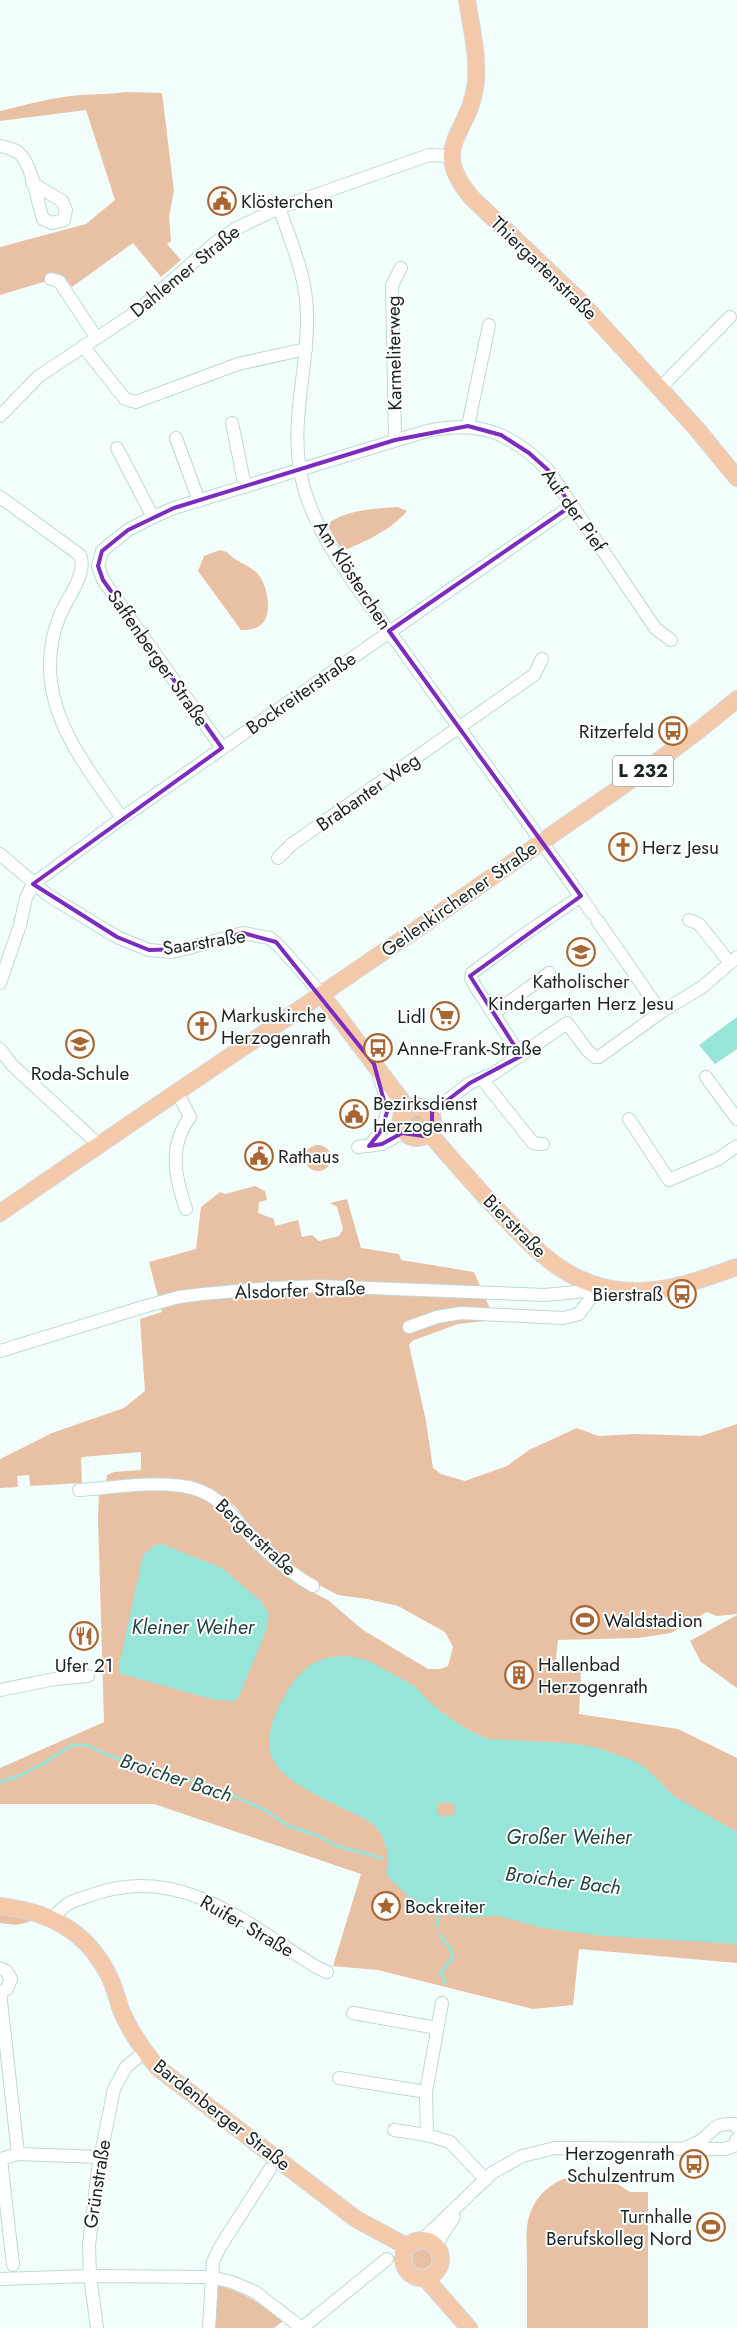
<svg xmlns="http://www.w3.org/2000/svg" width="737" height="2328" viewBox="0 0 737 2328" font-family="Jost,sans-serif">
<rect width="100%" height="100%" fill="#f2fefb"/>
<g fill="#e8c0a3">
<path d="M127 92 162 93 174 191 169 216 171 241 167 244 181 260 161 277 133 243 72 287 64 276 0 295V247L86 224 115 200 86 110 0 121V111C26 105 53 97 81 95 96 94 112 94 127 92Z"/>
<path d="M398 507 407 511C391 530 365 542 342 551L327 524C348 509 373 509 398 507Z"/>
<path d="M220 550 227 552C234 561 247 564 256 572 266 581 272 607 265 620 259 629 250 630 241 630L198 571 204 556Z"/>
<circle cx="417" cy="1123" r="9"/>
<circle cx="318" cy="1158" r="13"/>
<path d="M255 1186 265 1191 267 1200 259 1202 258 1213 274 1219 275 1226 298 1220 302 1237 312 1235 319 1241 339 1236 343 1229 337 1207 330 1203 347 1199 361 1248 399 1254 401 1260 474 1272 495 1320 458 1324 412 1341 409 1345 426 1421 433 1468 441 1474 465 1481 507 1466 529 1450 577 1428 598 1436 634 1434 701 1436 737 1424V1614L717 1616 707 1612 671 1633 638 1638 558 1640 555 1669 581 1671 579 1714 678 1729 737 1758V1963L579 1949 573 2005 533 2009 378 1970 333 1966 361 1874 154 1804H0V1768L104 1722 98 1517 99 1494C126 1492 157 1485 184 1490 213 1495 285 1568 310 1591L328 1600 363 1630 428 1669H440L448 1666 453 1647 445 1632 398 1606 367 1599 338 1595 300 1575 266 1548 236 1507 213 1489 190 1480 147 1479 106 1483 107 1475 114 1472 141 1470V1452L82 1457 81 1460 82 1483 30 1486 29 1475 17 1476 18 1487 0 1488V1459L52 1433 124 1408 145 1391 140 1319 162 1312 149 1262 196 1249 201 1207 220 1192 225 1194Z"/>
<path d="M737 1615V1688L701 1662 690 1641Z"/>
<path d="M0 1914 29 1918V1922L16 1925 0 1923Z"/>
<path d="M589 2174 608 2178 630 2192H648V2328H527C527 2307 527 2286 527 2266 527 2253 526 2239 527 2227 531 2194 558 2174 589 2174Z"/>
<circle cx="422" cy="2259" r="10"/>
<path d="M219 2286C244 2292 263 2305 283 2321L274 2328H213L214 2290Z"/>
</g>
<g fill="#96e5d8" fill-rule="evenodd">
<path d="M737 1017V1049L715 1064 699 1045Z"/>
<path d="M162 1544 222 1568 262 1602 269 1614 267 1628 239 1697 235 1701 215 1700 121 1674 118 1670 143 1555 155 1545Z"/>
<path d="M348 1656 367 1660 413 1685 435 1707 463 1727 487 1739 569 1743 595 1747 630 1759 645 1767 674 1796 737 1832V1944L603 1936 542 1928 499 1916 470 1917 439 1914 409 1897 390 1879 386 1873C390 1854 386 1833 369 1821 361 1816 351 1812 342 1808 282 1778 244 1762 288 1690 304 1665 319 1656 348 1656ZM443 1802 454 1804 455 1814 447 1817 437 1814V1805Z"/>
</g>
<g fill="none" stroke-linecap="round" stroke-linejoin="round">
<g stroke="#96e5d8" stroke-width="3">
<path d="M0 1782 19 1776 43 1764 72 1745H87L110 1756 216 1788 265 1810 289 1826 319 1836 337 1846 382 1858"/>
<path d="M437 1926 439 1914"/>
<path d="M440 1935 451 1950 453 1957 441 1973 445 1983"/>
</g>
<defs>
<g id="minor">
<path d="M0 146C8 148 16 149 21 155 33 169 37 201 43 219L52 223 64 220 66 210 62 201 32 183"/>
<path d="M279 208C292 244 307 278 307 316 308 376 287 428 304 488 319 543 368 602 402 649 465 737 530 824 592 913"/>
<path d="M51 279 59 281 96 337"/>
<path d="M83 346 125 399 136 402 238 364 306 349"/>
<path d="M660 388 730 317"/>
<path d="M0 416 39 376 136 312 215 243 235 229 279 208 429 155 451 156"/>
<path d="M232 423 245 487"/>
<path d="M468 426 489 325"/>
<path d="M176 438 199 501"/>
<path d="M395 440 392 285 401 268"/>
<path d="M117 448 153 517"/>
<path d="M0 497 80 555C88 573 67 598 60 615 54 630 50 647 50 664 49 723 90 772 122 818"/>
<path d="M222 748 103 580 98 566 102 551 128 530 153 517 174 508 427 431C479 420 511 432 548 470L656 629 671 640"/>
<path d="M0 854 48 895 117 937 149 950 171 952 185 949 243 933 270 938 281 948 322 995"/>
<path d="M278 858 292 844 534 675 542 659"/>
<path d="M597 920 661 1012"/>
<path d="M689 920 699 924 730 963"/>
<path d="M0 983 20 925 26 898 33 884 122 818 571 506"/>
<path d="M494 1013 549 973"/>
<path d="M0 1049 12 1065 98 1144"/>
<path d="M521 1056 475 986 471 978 472 973 522 936 581 896"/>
<path d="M706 1077 737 1119"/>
<path d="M482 1079 533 1143 543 1144"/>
<path d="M177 1092 190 1117C168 1147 175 1177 186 1209"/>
<path d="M430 1113 470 1083 493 1074 567 1023 587 1050 595 1057H599L661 1012 701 988 737 957"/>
<path d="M629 1119 669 1180 718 1159 737 1146"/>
<path d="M369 1146C392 1121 390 1105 379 1076"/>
<path d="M358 1147 382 1144 404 1132"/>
<path d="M409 1327 437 1317 461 1313 564 1318 579 1314 590 1299 604 1291"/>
<path d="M0 1351 143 1307 179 1297 203 1294 271 1288 319 1286 545 1295 606 1289"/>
<path d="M79 1490C112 1488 149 1481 182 1486 220 1491 232 1517 256 1542 274 1559 292 1574 313 1586"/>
<path d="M0 1690 55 1679 88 1676"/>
<path d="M53 1919C66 1900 78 1900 98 1893 184 1865 249 1926 318 1968L327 1972"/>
<path d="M0 1968 6 1971 11 1979 7 1989 0 1992"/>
<path d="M0 1992 18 2154 100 2157"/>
<path d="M353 2013 437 2028"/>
<path d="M339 2078 426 2092"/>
<path d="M394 2130 427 2135 450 2142 486 2180"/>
<path d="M427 2135 426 2092 442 2003"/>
<path d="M685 2148C691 2145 698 2143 703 2139 715 2128 716 2123 734 2124L737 2128"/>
<path d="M422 2240 492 2173 522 2156 555 2148 725 2149 734 2146 737 2139"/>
<path d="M437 2248 441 2237 454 2217"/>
<path d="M13 2265 1 2159 18 2154"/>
<path d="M0 2279 90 2276 211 2277 232 2282 255 2292 302 2328"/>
<path d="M97 2328 90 2276 89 2245 98 2169 114 2089 126 2067 144 2052"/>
<path d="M209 2328 213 2262 220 2247 270 2169"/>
<path d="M302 2328 387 2259"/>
</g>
<g id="major">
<path d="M467 0C471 26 478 54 476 81 471 135 427 145 472 198L577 298 696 428 737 478"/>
<path d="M322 995 408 1109"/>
<circle cx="417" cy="1122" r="16"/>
<path d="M429 1133C451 1158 472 1183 495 1207 536 1252 575 1294 641 1291 674 1290 706 1278 737 1267"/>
<path d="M0 1213C176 1091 355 974 529 851 599 801 672 755 737 699"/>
<path d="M0 1906C48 1912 85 1929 108 1974 114 1985 117 1998 121 2010 130 2032 143 2050 158 2068L356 2219 408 2247"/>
<circle cx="422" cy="2259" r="19"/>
<path d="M425 2278 469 2328"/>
</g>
</defs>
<use href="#minor" stroke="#bcdad5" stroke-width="14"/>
<use href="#major" stroke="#d6d8d7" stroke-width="18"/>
<use href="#minor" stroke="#fff" stroke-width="12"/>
<use href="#major" stroke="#f4c9a9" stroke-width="16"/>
</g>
<path fill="none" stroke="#7b2cbf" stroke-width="4" stroke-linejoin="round" d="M468 426 501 435 529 453 548 470 571 506 389 631 581 896 470 976 521 1056 470 1083 432 1112V1129L424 1136 402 1133 382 1144 369 1146 381 1131 387 1112 374 1064 276 942 243 933 185 949 149 950 117 937 33 884 222 748 103 580 98 566 102 551 128 530 174 508 395 440Z"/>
<defs>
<symbol id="civic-ring" viewBox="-11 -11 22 22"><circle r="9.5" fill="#fff" stroke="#a86732" stroke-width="1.5"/><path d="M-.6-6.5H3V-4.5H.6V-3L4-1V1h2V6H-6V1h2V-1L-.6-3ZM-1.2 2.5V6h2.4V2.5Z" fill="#a86732"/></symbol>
<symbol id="bus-ring" viewBox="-11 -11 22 22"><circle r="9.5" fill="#fff" stroke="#a86732" stroke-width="1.5"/><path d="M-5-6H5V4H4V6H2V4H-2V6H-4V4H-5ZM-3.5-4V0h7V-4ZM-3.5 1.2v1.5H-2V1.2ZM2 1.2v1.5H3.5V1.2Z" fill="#a86732"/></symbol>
<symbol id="church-ring" viewBox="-11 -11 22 22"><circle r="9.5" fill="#fff" stroke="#a86732" stroke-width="1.5"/><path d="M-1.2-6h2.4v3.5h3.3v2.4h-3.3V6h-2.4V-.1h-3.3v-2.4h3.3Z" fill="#a86732"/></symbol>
<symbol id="school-ring" viewBox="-11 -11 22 22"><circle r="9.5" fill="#fff" stroke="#a86732" stroke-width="1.5"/><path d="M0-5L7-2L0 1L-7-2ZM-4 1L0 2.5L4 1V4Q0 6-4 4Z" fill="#a86732"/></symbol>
<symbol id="supermarket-ring" viewBox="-11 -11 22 22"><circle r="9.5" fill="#fff" stroke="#a86732" stroke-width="1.5"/><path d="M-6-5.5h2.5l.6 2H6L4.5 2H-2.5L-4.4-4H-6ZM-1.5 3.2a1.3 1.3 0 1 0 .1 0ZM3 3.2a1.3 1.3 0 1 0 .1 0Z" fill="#a86732"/></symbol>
<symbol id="stadium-ring" viewBox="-11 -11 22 22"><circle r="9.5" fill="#fff" stroke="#a86732" stroke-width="1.5"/><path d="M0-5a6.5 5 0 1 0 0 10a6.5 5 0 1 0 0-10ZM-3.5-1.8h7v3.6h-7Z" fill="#a86732"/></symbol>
<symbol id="restaurant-ring" viewBox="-11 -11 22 22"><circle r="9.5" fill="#fff" stroke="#a86732" stroke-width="1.5"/><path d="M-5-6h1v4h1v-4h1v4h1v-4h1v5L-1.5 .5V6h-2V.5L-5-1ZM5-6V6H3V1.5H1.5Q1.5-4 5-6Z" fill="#a86732"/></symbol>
<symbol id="building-ring" viewBox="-11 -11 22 22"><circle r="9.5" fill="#fff" stroke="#a86732" stroke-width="1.5"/><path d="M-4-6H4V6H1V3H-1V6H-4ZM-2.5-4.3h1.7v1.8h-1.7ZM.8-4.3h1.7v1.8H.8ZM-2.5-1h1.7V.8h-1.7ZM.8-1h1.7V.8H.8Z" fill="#a86732"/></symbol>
<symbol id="sight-ring" viewBox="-11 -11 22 22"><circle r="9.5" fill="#fff" stroke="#a86732" stroke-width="1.5"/><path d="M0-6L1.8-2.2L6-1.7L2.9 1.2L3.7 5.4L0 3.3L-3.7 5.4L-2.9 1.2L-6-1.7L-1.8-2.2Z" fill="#a86732"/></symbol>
</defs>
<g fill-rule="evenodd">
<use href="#civic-ring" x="206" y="185" width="32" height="32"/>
<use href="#bus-ring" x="657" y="715" width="32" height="32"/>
<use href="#church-ring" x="607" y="831" width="32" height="32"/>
<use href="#school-ring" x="565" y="936" width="32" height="32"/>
<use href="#supermarket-ring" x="429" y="1000" width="32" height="32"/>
<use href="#church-ring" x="186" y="1010" width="32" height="32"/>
<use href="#school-ring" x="64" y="1028" width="32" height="32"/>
<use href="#bus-ring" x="362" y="1032" width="32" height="32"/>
<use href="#civic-ring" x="338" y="1098" width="32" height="32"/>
<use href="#civic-ring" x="243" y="1140" width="32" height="32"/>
<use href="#bus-ring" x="666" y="1278" width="32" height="32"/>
<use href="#stadium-ring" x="569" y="1604" width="32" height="32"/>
<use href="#restaurant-ring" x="68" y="1620" width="32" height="32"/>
<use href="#building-ring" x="503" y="1659" width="32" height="32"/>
<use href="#sight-ring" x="370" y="1890" width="32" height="32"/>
<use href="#bus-ring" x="678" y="2148" width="32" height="32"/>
<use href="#stadium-ring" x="695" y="2211" width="32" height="32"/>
</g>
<g text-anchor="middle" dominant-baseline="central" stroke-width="4" stroke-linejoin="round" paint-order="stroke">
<rect fill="#fff" stroke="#5e6665" stroke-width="1" x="613" y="755.5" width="60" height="31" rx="4"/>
<g font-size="18" font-weight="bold" fill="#192423">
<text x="643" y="771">L 232</text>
</g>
<g font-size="19" fill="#192423" stroke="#fff" text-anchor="start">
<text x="241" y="201">Klösterchen</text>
<text x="654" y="731" text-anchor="end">Ritzerfeld</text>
<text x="642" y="847">Herz Jesu</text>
<text x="581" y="981" text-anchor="middle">Katholischer<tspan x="581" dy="22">Kindergarten Herz Jesu</tspan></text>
<text x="221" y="1015">Markuskirche<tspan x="221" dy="22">Herzogenrath</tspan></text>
<text x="426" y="1016" text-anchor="end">Lidl</text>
<text x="397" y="1048">Anne-Frank-Straße</text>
<text x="80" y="1073" text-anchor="middle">Roda-Schule</text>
<text x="373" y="1103">Bezirksdienst<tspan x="373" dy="22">Herzogenrath</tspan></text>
<text x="278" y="1156">Rathaus</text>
<text x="663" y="1294" text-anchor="end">Bierstraß</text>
<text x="604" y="1620">Waldstadion</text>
<text x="538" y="1664">Hallenbad<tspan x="538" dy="22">Herzogenrath</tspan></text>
<text x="84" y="1665" text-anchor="middle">Ufer 21</text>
<text x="405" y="1906">Bockreiter</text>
<text x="675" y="2153" text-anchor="end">Herzogenrath<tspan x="675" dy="22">Schulzentrum</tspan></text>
<text x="692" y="2216" text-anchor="end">Turnhalle<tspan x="692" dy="22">Berufskolleg Nord</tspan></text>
</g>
<g font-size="19" fill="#192423" stroke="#fff">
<text transform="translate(544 268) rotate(44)">Thiergartenstraße</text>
<text transform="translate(185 271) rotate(-39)">Dahlemer Straße</text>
<text transform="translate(394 353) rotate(-91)">Karmeliterweg</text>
<text transform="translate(574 510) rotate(55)">Auf der Pief</text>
<text transform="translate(353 575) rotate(57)">Am Klösterchen</text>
<text transform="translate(158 658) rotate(55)">Saffenberger Straße</text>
<text transform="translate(301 693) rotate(-35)">Bockreiterstraße</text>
<text transform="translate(368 792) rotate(-35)">Brabanter Weg</text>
<text transform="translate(459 899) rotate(-35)">Geilenkirchener Straße</text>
<text transform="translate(204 942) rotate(-9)">Saarstraße</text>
<text transform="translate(515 1226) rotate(45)">Bierstraße</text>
<text transform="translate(300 1290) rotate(-2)">Alsdorfer Straße</text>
<text transform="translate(256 1537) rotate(43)">Bergerstraße</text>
<text transform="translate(247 1926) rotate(30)">Ruifer Straße</text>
<text transform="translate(222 2115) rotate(38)">Bardenberger Straße</text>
<text transform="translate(97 2184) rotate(-81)">Grünstraße</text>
</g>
<g font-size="20" font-style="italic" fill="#1e433e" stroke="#fff">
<text x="193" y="1627">Kleiner Weiher</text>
<text transform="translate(176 1778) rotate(18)">Broicher Bach</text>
<text x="569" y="1837">Großer Weiher</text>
<text transform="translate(563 1881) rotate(7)">Broicher Bach</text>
</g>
</g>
</svg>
